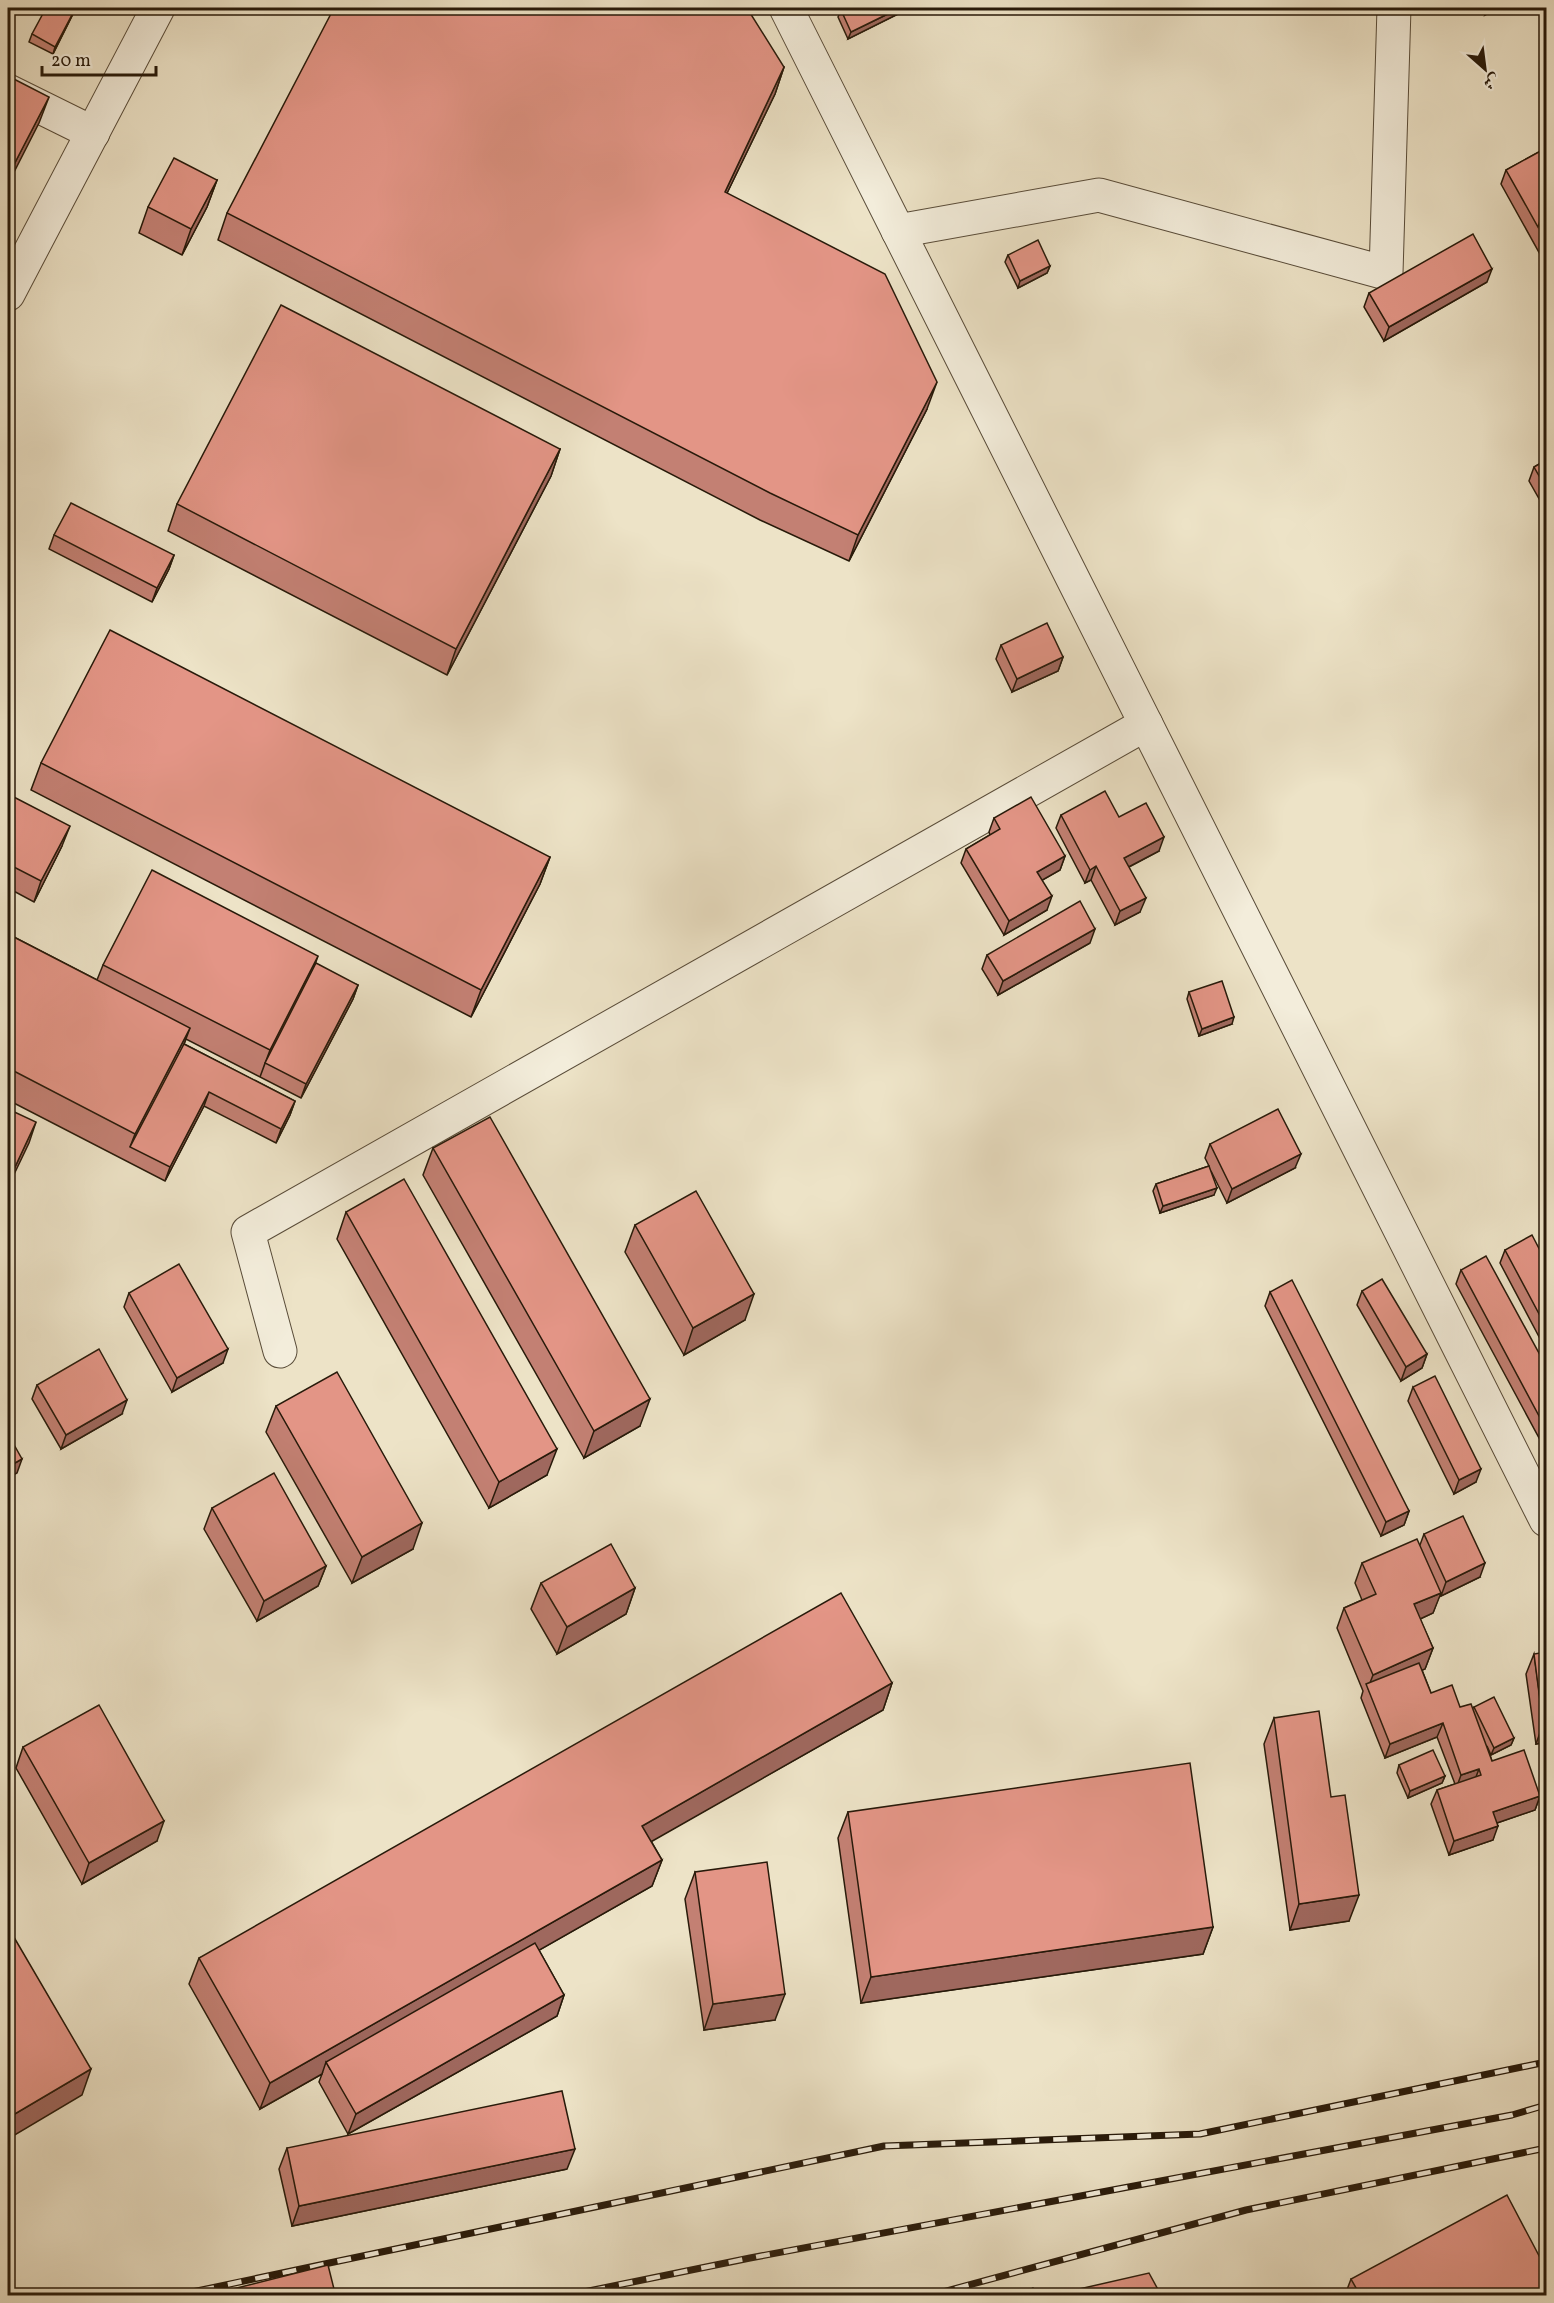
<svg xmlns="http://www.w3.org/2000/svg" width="1554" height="2303" viewBox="0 0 1554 2303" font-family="Vollkorn,Amiri,serif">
<rect width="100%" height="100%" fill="#ede3c7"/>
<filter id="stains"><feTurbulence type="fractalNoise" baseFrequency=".00333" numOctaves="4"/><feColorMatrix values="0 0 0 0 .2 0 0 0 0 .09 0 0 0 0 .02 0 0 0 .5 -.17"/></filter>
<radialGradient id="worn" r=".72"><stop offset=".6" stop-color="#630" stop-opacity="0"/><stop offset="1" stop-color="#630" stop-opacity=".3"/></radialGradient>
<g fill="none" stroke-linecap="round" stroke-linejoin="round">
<defs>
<g id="minor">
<path d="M786 8 1546 1520"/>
<path d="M8 91 93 133"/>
<path d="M898 231 1099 195 1386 273 1394 8"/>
<path d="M8 294 158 8"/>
<path d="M280 1351 248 1232 1146 724"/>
</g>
</defs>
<use href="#minor" stroke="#594c39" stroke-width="35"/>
<use href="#minor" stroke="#f3eddb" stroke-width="33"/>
<defs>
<g id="rail">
<path d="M173 2296 884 2146 1200 2134 1546 2062"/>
<path d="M564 2296 750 2258 1512 2115 1546 2105"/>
<path d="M928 2296 1246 2210 1546 2148"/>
</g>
</defs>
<use href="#rail" stroke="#281a0a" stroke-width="7"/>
<use href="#rail" stroke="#f3eddb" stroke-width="4.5" stroke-dasharray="14" stroke-linecap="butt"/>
</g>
<g fill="#c38073" stroke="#281a0a" stroke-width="1.5">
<path d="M1480 8H1498L1485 15Z"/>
<path d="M841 10 900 13 848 39 838 17Z"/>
<path d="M72 16 53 54 29 42 32 34Z"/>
<path d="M784 67 775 94 727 193 927 409 849 561 760 520 218 240 227 213Z"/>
<path d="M1546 148V265L1501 184 1506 170Z"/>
<path d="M217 180 207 207 182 255 139 233 148 207Z"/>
<path d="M1008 255 1050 266 1047 273 1018 288 1005 262Z"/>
<path d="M1487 282 1384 341 1364 307 1369 293Z"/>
<path d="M560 449 551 476 447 675 168 531 177 504Z"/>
<path d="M1546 460V511L1529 481 1534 467Z"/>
<path d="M54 535 174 555 169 569 152 602 49 549Z"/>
<path d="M1001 645 1063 657 1058 671 1012 692 996 659Z"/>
<path d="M41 763 550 857 540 884 471 1017 31 790Z"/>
<path d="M8 794 62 846 34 902 8 888Z"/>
<path d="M1061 815 1119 817 1159 851 1129 867 1140 912 1115 925 1091 880 1085 883 1056 828Z"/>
<path d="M994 818 1065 856 1060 870 1042 880 1047 910 1004 935 961 863 966 849 990 835 989 832Z"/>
<path d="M8 934 97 980 103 965 314 968 358 985 353 999 301 1098 186 1039 184 1044 295 1101 290 1115 276 1143 204 1106 165 1181 8 1100Z"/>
<path d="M1090 943 998 995 982 969 987 955Z"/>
<path d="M1189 992 1232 1024 1199 1036 1187 999Z"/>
<path d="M1210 1144 1295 1168 1227 1203 1211 1171 1214 1195 1160 1213 1153 1191 1156 1184 1209 1166 1205 1158Z"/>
<path d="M433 1148 640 1426 584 1458 423 1175Z"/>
<path d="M346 1212 547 1475 489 1508 337 1239Z"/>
<path d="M635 1225 745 1320 684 1355 625 1252Z"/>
<path d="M1505 1250 1546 1262V1350L1500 1263Z"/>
<path d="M1461 1270 1546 1366V1449H1545L1456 1284Z"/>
<path d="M1362 1291 1427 1354 1422 1368 1401 1381 1357 1305Z"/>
<path d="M1270 1292 1409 1511 1404 1525 1381 1536 1265 1306Z"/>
<path d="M129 1293 223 1363 172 1392 124 1307Z"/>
<path d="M37 1385 122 1414 61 1449 32 1399Z"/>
<path d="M1413 1387 1476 1482 1454 1494 1408 1401Z"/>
<path d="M276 1406 413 1549 352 1583 266 1432Z"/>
<path d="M212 1508 326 1566 318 1586 257 1621 204 1529Z"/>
<path d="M1424 1534 1480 1577 1441 1596 1440 1594 1433 1613 1420 1619 1433 1648 1425 1669 1422 1670 1431 1693 1460 1707 1473 1708 1474 1707 1514 1738 1511 1745 1491 1755 1487 1746 1492 1761 1540 1796 1535 1810 1497 1823 1493 1840 1449 1855 1431 1804 1437 1790 1455 1784 1437 1737 1385 1758 1361 1698 1363 1691 1337 1628 1344 1608 1362 1600 1355 1583 1362 1563 1420 1545Z"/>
<path d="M541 1583 635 1588 626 1614 557 1654 531 1609Z"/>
<path d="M1534 1654 1546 1742 1536 1744 1526 1674Z"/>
<path d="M892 1683 883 1710 651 1841 662 1860 652 1886 539 1950 564 1995 557 2016 348 2134 319 2082 322 2074 260 2109 189 1984 199 1958Z"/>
<path d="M1274 1718 1349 1921 1290 1930 1264 1744Z"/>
<path d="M23 1747 157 1841 82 1884 16 1768Z"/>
<path d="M1399 1765 1445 1776 1442 1783 1408 1798 1397 1773Z"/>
<path d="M848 1812 1213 1927 1203 1954 861 2003 838 1838Z"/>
<path d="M695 1872 775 2020 704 2030 685 1899Z"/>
<path d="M287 2148 567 2169 292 2226 279 2169Z"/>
<path d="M1351 2279 1546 2295H1345Z"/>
</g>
<g fill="#9f685e" stroke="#281a0a" stroke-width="1.5">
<path d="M900 8H902L900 13 848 39 851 32Z"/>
<path d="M1488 8H1498L1485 15Z"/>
<path d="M75 9 72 16 53 54 55 47Z"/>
<path d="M784 67 775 94 715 218 725 192Z"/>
<path d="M49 97 39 123 8 184V176Z"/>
<path d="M217 180 207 207 182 255 191 229Z"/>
<path d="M1050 266 1047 273 1018 288 1020 281Z"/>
<path d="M1492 269 1487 282 1384 341 1389 327Z"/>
<path d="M937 382 927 409 849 561 858 535Z"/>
<path d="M560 449 551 476 447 675 456 649Z"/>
<path d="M174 555 169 569 152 602 157 588Z"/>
<path d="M1063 657 1058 671 1012 692 1017 679Z"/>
<path d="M70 826 62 846 34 902 41 881Z"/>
<path d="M1164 837 1159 851 1119 872 1124 858Z"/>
<path d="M1065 856 1060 870 1032 886 1037 872Z"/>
<path d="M550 857 540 884 471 1017 481 990Z"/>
<path d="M1096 866 1091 880 1085 883 1090 870Z"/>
<path d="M1052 896 1047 910 1004 935 1009 921Z"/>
<path d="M1146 898 1140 912 1115 925 1120 911Z"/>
<path d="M1095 929 1090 943 998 995 1003 981Z"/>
<path d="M318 956 309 982 265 1063 260 1077 270 1050Z"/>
<path d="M358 985 353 999 301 1098 306 1084Z"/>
<path d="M1234 1017 1232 1024 1199 1036 1202 1029Z"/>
<path d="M190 1028 180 1055 130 1147 135 1134Z"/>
<path d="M209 1092 204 1106 165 1181 170 1167Z"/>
<path d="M295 1101 290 1115 276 1143 281 1129Z"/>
<path d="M36 1122 29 1143 8 1187V1182Z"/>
<path d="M1301 1154 1295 1168 1227 1203 1232 1189Z"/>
<path d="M1217 1188 1214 1195 1160 1213 1163 1206Z"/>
<path d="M754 1294 745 1320 684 1355 693 1328Z"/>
<path d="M228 1349 223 1363 172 1392 177 1378Z"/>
<path d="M1427 1354 1422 1368 1401 1381 1406 1367Z"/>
<path d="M650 1399 640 1426 584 1458 594 1431Z"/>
<path d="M127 1400 122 1414 61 1449 66 1435Z"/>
<path d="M557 1449 547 1475 489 1508 499 1482Z"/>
<path d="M22 1459 17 1473 8 1478V1467Z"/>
<path d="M1481 1469 1476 1482 1454 1494 1459 1480Z"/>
<path d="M1409 1511 1404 1525 1381 1536 1386 1522Z"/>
<path d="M422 1523 413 1549 352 1583 362 1557Z"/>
<path d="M1485 1563 1480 1577 1441 1596 1446 1582Z"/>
<path d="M326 1566 318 1586 257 1621 264 1601Z"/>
<path d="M635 1588 626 1614 557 1654 567 1627Z"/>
<path d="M1441 1593 1433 1613 1407 1625 1414 1604Z"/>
<path d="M1433 1648 1425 1669 1370 1693 1368 1688 1373 1675Z"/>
<path d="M892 1683 883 1710 633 1852 642 1826Z"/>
<path d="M1443 1723 1437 1737 1385 1758 1390 1744Z"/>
<path d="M1546 1723V1742L1536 1744 1543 1724Z"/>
<path d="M1514 1738 1511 1745 1491 1755 1494 1748Z"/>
<path d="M1479 1769 1474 1782 1456 1789 1461 1775Z"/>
<path d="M1445 1776 1442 1783 1408 1798 1410 1791Z"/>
<path d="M1540 1796 1535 1810 1488 1826 1493 1812Z"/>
<path d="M164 1821 157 1841 82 1884 89 1863Z"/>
<path d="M1498 1826 1493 1840 1449 1855 1454 1841Z"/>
<path d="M662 1860 652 1886 330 2069 326 2062 322 2074 260 2109 270 2083Z"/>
<path d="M1359 1895 1349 1921 1290 1930 1299 1904Z"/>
<path d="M1213 1927 1203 1954 861 2003 871 1977Z"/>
<path d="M785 1994 775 2020 704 2030 713 2004Z"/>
<path d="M564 1995 557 2016 348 2134 356 2114Z"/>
<path d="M91 2069 82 2095 8 2139V2118Z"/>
<path d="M575 2149 567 2169 292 2226 299 2206Z"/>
</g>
<g fill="#e39586" stroke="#281a0a" stroke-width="1.5">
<path d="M46 8H73L75 9 55 47 32 34Z"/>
<path d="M334 8H747L784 67 725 192 885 274 937 382 858 535 770 493 227 213Z"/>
<path d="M846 8H900L851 32 841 10Z"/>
<path d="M8 76 49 97 8 176Z"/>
<path d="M1546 148V212L1542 214 1538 227 1506 170Z"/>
<path d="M174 158 217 180 191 229 148 207Z"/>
<path d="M1546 212V222L1542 214Z"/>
<path d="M1473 234 1492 269 1389 327 1369 293Z"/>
<path d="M1038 240 1050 266 1020 281 1008 255Z"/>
<path d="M281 305 560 449 456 649 177 504Z"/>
<path d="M1546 460V488L1534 467Z"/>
<path d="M71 503 174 555 157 588 54 535Z"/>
<path d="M1047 623 1063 657 1017 679 1001 645Z"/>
<path d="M110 630 550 857 481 990 41 763Z"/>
<path d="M1105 791 1119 817 1146 803 1164 837 1124 858 1146 898 1120 911 1096 866 1090 870 1061 815Z"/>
<path d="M8 794 70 826 41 881 8 864Z"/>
<path d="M1031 797 1065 856 1037 872 1052 896 1009 921 966 849 1000 829 994 818Z"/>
<path d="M152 870 318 956 270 1050 103 965Z"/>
<path d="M1080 901 1095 929 1003 981 987 955Z"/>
<path d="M8 934 190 1028 135 1134 8 1068Z"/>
<path d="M316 963 358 985 306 1084 265 1063Z"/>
<path d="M1222 981 1234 1017 1202 1029 1189 992Z"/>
<path d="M184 1044 295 1101 281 1129 209 1092 170 1167 130 1147Z"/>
<path d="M8 1109 36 1122 8 1182Z"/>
<path d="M1278 1109 1301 1154 1232 1189 1210 1144Z"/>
<path d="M490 1117 650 1399 594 1431 433 1148Z"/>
<path d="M1209 1166 1217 1188 1163 1206 1156 1184Z"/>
<path d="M404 1179 557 1449 499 1482 346 1212Z"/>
<path d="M696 1191 754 1294 693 1328 635 1225Z"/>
<path d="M1532 1235 1546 1262V1327L1505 1250Z"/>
<path d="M1486 1256 1546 1366V1429L1461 1270Z"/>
<path d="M179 1264 228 1349 177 1378 129 1293Z"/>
<path d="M1382 1279 1427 1354 1406 1367 1362 1291Z"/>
<path d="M1292 1280 1409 1511 1386 1522 1270 1292Z"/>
<path d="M99 1349 127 1400 66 1435 37 1385Z"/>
<path d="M337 1372 422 1523 362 1557 276 1406Z"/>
<path d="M1435 1376 1481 1469 1459 1480 1413 1387Z"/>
<path d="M8 1434 22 1459 8 1467Z"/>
<path d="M274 1473 326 1566 264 1601 212 1508Z"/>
<path d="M1463 1516 1485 1563 1446 1582 1424 1534Z"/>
<path d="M1417 1539 1441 1593 1414 1604 1433 1648 1373 1675 1344 1608 1376 1594 1362 1563Z"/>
<path d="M611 1544 635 1588 567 1627 541 1583Z"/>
<path d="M841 1593 892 1683 642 1826 662 1860 270 2083 199 1958Z"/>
<path d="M1546 1652V1723L1543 1724 1534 1654Z"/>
<path d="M1419 1663 1431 1693 1452 1685 1460 1707 1471 1704 1492 1761 1524 1750 1540 1796 1493 1812 1498 1826 1454 1841 1437 1790 1481 1775 1479 1769 1461 1775 1443 1723 1390 1744 1366 1684Z"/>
<path d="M1494 1697 1514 1738 1494 1748 1474 1707Z"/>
<path d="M99 1705 164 1821 89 1863 23 1747Z"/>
<path d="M1319 1711 1331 1797 1345 1795 1359 1895 1299 1904 1274 1718Z"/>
<path d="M1433 1750 1445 1776 1410 1791 1399 1765Z"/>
<path d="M1190 1763 1213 1927 871 1977 848 1812Z"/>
<path d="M767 1862 785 1994 713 2004 695 1872Z"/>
<path d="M8 1927 91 2069 8 2118Z"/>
<path d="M535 1943 564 1995 356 2114 326 2062Z"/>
<path d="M562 2091 575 2149 299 2206 287 2148Z"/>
<path d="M1507 2195 1546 2269V2295H1360L1351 2279Z"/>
<path d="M328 2265 335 2293 326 2295H218L217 2293Z"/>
<path d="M1149 2273 1161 2295H1053Z"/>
<path d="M1033 2288 1037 2295H1019Z"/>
</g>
<rect width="1554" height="2303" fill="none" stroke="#ede3c7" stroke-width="30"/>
<rect x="9" y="9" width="1536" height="2285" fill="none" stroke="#281a0a" stroke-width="3"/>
<rect x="15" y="15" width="1524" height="2273" fill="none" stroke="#281a0a" stroke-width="1.5"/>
<g transform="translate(1485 69) rotate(152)" stroke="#f3eddb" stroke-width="4.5" paint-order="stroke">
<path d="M0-4.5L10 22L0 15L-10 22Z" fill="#281a0a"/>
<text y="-9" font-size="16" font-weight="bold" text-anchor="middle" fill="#281a0a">ش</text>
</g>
<path d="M42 66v9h114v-9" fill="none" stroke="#281a0a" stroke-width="3"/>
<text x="51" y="66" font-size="18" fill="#281a0a" stroke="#f3eddb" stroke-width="4.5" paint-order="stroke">20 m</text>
<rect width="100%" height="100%" filter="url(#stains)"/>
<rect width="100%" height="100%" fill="url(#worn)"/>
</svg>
